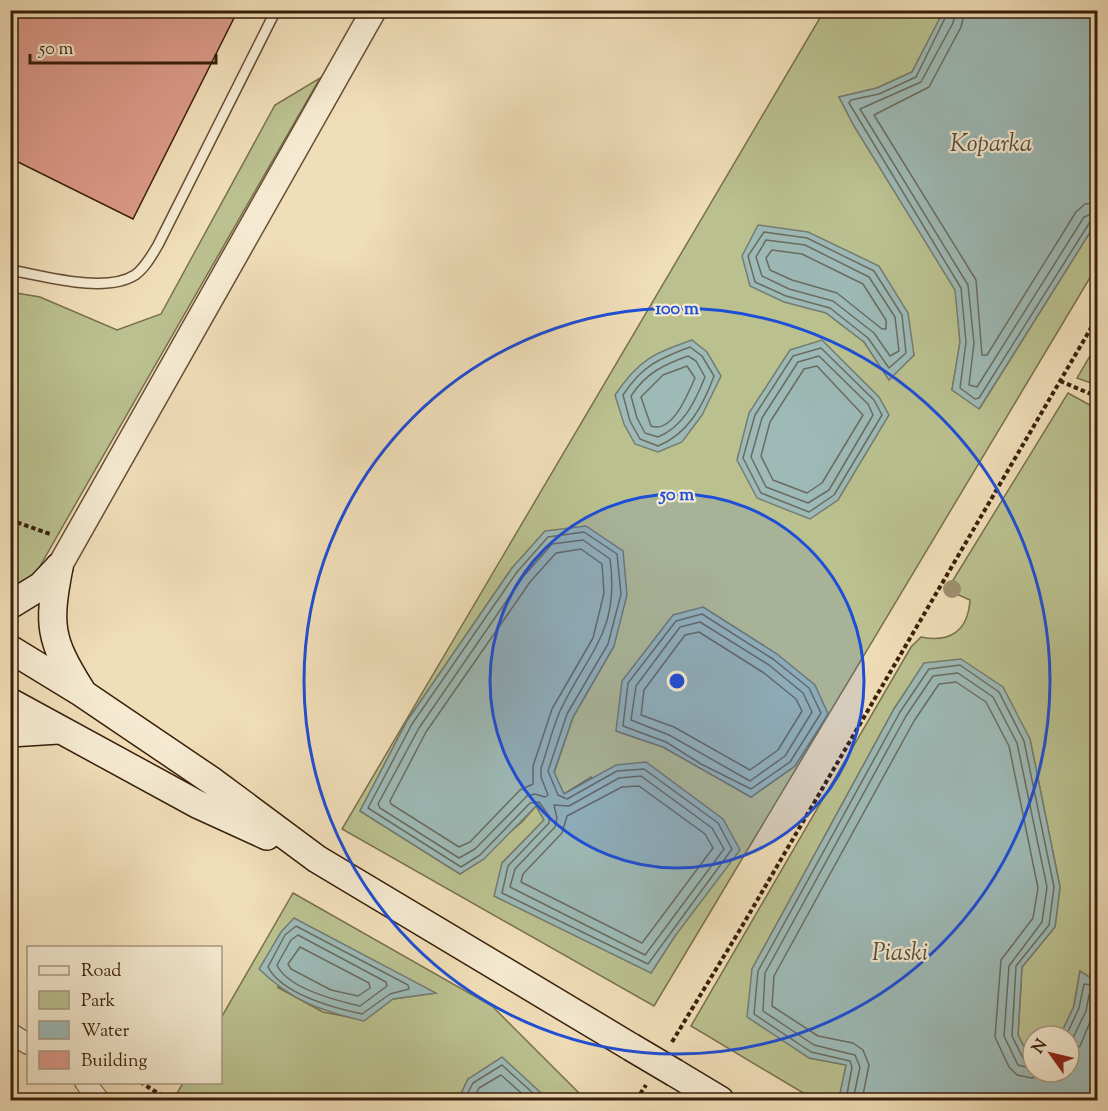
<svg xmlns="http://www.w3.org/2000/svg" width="1108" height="1111" viewBox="0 0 1108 1111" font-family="'Sorts Mill Goudy',serif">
<rect width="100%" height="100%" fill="#f0deb8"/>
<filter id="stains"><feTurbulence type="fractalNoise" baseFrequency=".00333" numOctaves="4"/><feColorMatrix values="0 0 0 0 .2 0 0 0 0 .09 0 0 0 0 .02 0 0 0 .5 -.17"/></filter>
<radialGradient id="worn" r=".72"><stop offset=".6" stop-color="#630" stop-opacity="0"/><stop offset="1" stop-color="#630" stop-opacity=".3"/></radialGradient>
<g fill="#bac18f" stroke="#79704c" stroke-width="1.5" fill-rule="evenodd">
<path d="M824 11H944L912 72 877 88 839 97 854 126 956 290 960 342 952 390 980 408 1097 221V266L654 1006 342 829ZM826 313 914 355 889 379 864 342ZM545 532 614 646 573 717 554 773 564 794 591 777 675 936 651 973 502 863 544 820 536 806 522 822 460 874 360 811 407 721 512 568ZM828 714 795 766 751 797 663 747 616 731Z"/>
<path d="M320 78 36 573 11 588 10 292 40 297 117 330 161 314 275 105Z"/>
<path d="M1097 344V385L1077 378Z"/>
<path d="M1068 393 1097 409V982L1080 971 1074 1006 1060 1036H1033V1055L1029 1057 1018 1035 1022 967 1055 927 1060 887 1030 739 924 664 894 709 752 969 809 1058 847 1065 839 1098 844 1100H815L691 1026 911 647 921 637C950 643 968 631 970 600L947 590Z"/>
<path d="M293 893 492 1006 586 1100H543L541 1093 468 1079 458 1100H173L183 1083 220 1082 221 1018ZM277 987 435 993 393 999 364 1020 323 1012Z"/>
</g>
<g fill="#9dbab7" stroke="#757c72" stroke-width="1.5">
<path d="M944 10 1097 11V221L979 409 952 390 960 342 955 290 854 126 839 97 877 88 912 72Z"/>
<path d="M758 225 808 232 879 266 908 313 914 355 889 380 864 342 826 313 784 302 750 286 742 256Z"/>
<path d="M692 340 707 352 721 376 702 415 682 442 658 452 635 444 624 424 615 395C639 359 653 354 692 340Z"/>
<path d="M822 340 879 397 889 415 838 500 810 519 757 498 737 460 749 413 790 350Z"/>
<path d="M586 526 623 551 627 595 614 646 573 717 554 772 564 794 616 765 646 762 723 819 740 850 675 936 651 973 494 896 502 863 544 820 536 806 484 859 460 874 360 811 407 721 512 568 545 531Z"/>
<path d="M703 607 777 654 815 685 828 714 795 766 751 797 663 747 616 731 622 681 673 615Z"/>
<path d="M961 659 1003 687 1030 739 1060 887 1055 927 1022 967 1018 1035 1029 1056 1033 1055V1072H1069V1036H1060L1074 1006 1080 971 1097 982V1100H844L839 1098 846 1065 809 1058 747 1017 752 969 894 709 924 663Z"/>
<path d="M294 918 436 993 393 999 364 1021C321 1011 292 1001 259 969L281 932Z"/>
<path d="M502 1057 541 1093 543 1100H458L468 1079Z"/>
</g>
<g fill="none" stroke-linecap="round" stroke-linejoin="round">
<g stroke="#6a6c60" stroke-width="1.5">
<path d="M949 10 916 77 879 94 851 100 849 103 961 288 966 342 960 388 975 399 979 398 1090 222 1098 218"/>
<path d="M956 10 953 23 921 82 860 109 968 285 974 343 969 385 977 387 1084 217 1098 211"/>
<path d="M965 10 961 27 929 87 874 115 976 280 982 355H987L1076 212 1085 204 1098 202"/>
<path d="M764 232 807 238 874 271 902 315 906 353 889 368 868 338 830 308 786 296 755 282 748 256Z"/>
<path d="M766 240 805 245 869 277 895 317 899 351 890 356 874 333 833 301 789 289 762 276 756 257Z"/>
<path d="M772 250 802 254 863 284 886 320V329H882L837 293 792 280 770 270 766 258Z"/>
<path d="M690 347 702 356 714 376C703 406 688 434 658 446L640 439 630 421 623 395C642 366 658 359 690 347Z"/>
<path d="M821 348 874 400 882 415 834 495 809 512 761 493 743 458 755 415 793 356Z"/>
<path d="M688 356 696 361 705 377C695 402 683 427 658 437L645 433 637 418 631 396C646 373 663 365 688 356Z"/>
<path d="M819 356 868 404 873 415 829 490 808 503 766 487 751 457 762 418 798 362Z"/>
<path d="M687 366 695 378C688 393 673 434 651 426L641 397 663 375Z"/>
<path d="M817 366 863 415 822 483 807 493 773 480 761 456 770 422 804 369Z"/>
<path d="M584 532 617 554 621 594 608 644 567 714 548 771 558 795 567 799 617 771 644 769 718 823 732 849 648 964 502 893 508 866 549 823V816L539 802 530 803 480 855 461 867 368 808 412 724 517 572 548 537Z"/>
<path d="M583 540 610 559C620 632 588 652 560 711 552 729 548 749 541 768V777L548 795 545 797 535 794 527 796 475 849 459 858 380 808 378 804 419 728 523 577 552 544Z"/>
<path d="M581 549 602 564 604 593 593 638 552 709 533 766V784L520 790 470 842 459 847 391 804 390 801 426 732 530 582 556 553Z"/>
<path d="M702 614 773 659 809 688 821 713 790 762 751 789 701 764 666 742 623 726 628 683 676 621Z"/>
<path d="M700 622 769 665 803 693 812 712 785 756 750 781 669 735 631 720 636 686 680 627Z"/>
<path d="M699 632 764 673 796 699 802 711 778 750 750 770 674 727 641 715 644 690 685 635Z"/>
<path d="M641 776 712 828 724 849 645 955 510 887 515 869 555 827 557 818 554 805 569 806 619 778Z"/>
<path d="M639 786 705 834 713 848 642 943 521 882 523 874 562 833 567 816 622 787Z"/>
<path d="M296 926 408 985 409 989 390 994 362 1014C334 1008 282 994 268 967L285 935Z"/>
<path d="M298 935 386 982 387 986 360 1006C338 1001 287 988 277 965L291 940Z"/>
<path d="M300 947 369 983 370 988 358 996 331 990 291 969 288 964Z"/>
<path d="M1066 1036 1079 1008 1084 984 1098 986"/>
<path d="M1069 1046 1086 1011 1089 995 1098 994"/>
<path d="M1069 1056 1080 1046 1098 1003"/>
<path d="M464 1100 473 1083 502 1065 535 1095 537 1100"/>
<path d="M473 1100 479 1088 501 1075 529 1100"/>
<path d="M846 1100 852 1067 850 1061 811 1052 754 1014 758 971 900 712 929 669 960 665 999 692 1024 741 1054 887 1049 925 1016 966 1012 1036 1024 1060 1033 1061"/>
<path d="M853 1100 860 1067 855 1055 814 1045 763 1011 765 973 906 716 933 676 958 673 993 697 1017 743 1047 887 1042 922 1009 966 1004 1036 1018 1065 1033 1069"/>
<path d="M862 1100 869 1065 863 1050 853 1043 818 1036 772 1006 774 976 914 721 939 684 956 682 986 702 1009 746 1038 888 1033 918 1001 960 995 1037 1009 1067 1017 1075 1032 1078 1047 1072"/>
</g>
</g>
<path fill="#db9a89" stroke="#381e0a" stroke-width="1.5" d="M10 10H238L133 219 10 158Z"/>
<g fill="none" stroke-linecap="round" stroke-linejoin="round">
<defs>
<path id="service" d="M10 270C44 276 105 294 135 275 145 268 152 255 158 245L276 10"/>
<g id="minor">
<path d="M10 1033 28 1044"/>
<path d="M85 1082 99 1100"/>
</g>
<path id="tertiary" d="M59 567 374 10"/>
<g id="secondary">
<path d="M59 567C48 625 49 639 81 690"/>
<path d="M10 605 41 586 59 567"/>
<path d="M10 649 82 693 212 781 317 859 631 1047"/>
<path d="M10 702 197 804 267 836"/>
<path d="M10 733 58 730"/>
<path d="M675 1073 720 1100"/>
</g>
</defs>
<use href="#service" stroke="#664e36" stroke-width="12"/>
<use href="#minor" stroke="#664e36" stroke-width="22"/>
<use href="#tertiary" stroke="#664e36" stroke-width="27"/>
<use href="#secondary" stroke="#381e0a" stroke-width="30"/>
<g stroke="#381e0a" stroke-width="4" stroke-dasharray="4.5 3" stroke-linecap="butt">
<path d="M1060 381 1098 397"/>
<path d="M10 520 50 534"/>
<path d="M672 1042 741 928 1098 316"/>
<path d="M140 1082 166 1098 164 1100"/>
<path d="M636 1100 646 1085"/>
</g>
<use href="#service" stroke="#f5ead1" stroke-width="9"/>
<use href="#minor" stroke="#f5ead1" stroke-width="20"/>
<use href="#tertiary" stroke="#f5ead1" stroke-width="24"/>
<use href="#secondary" stroke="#f5ead1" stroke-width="27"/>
<defs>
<path id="secondary-bridge" d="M631 1047 675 1073"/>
</defs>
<use href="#secondary-bridge" stroke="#381e0a" stroke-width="30" stroke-linecap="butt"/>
<use href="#secondary-bridge" stroke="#f5ead1" stroke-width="27"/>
</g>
<circle fill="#a08f6e" cx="952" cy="589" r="9"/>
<circle cx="677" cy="681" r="187" fill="#1d4ed8" fill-opacity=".12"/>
<g fill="none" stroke="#1d4ed8" stroke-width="3">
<circle cx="677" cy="681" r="187"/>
<circle cx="677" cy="681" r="373"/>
</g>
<g text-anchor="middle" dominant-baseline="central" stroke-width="4.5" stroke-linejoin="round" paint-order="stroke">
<g font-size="24" font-style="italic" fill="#564d3e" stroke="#f5ead1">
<text x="991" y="145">Koparka</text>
<text x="900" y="954">Piaski</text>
</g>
</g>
<circle cx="677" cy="681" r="9" fill="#1d4ed8" stroke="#f5ead1" stroke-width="3"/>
<g font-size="18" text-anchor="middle" font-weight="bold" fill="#1d4ed8" stroke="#f5ead1" stroke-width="4.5" stroke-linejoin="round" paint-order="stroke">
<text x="677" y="314">100 m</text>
<text x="677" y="500">50 m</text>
</g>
<rect width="1108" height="1111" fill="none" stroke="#f0deb8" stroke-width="36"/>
<rect x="12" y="12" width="1084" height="1087" fill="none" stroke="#381e0a" stroke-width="3"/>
<rect x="18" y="18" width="1072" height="1075" fill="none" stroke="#381e0a" stroke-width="1.5"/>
<rect x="27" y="946" width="195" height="138" fill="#f5ead1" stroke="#a99881" stroke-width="1.5"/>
<rect x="39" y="966" width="30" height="9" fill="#f5ead1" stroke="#a99881" stroke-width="1.5"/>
<text x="81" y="976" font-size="18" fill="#381e0a">Road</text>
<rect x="39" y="991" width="30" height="18" fill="#bac18f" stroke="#a99881" stroke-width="1.5"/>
<text x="81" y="1006" font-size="18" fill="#381e0a">Park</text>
<rect x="39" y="1021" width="30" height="18" fill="#9dbab7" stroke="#a99881" stroke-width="1.5"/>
<text x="81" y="1036" font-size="18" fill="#381e0a">Water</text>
<rect x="39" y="1051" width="30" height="18" fill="#db9a89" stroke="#a99881" stroke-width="1.5"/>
<text x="81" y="1066" font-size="18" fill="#381e0a">Building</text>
<g transform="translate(1051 1054) rotate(304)"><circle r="28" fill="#f5ead1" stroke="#a99881" stroke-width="1.5"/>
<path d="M0-4.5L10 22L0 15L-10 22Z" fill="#8f2418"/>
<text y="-9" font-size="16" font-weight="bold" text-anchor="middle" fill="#381e0a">N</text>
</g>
<path d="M30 54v9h186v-9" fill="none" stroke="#381e0a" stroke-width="3"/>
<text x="39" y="54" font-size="18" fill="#381e0a" stroke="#f5ead1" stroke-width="4.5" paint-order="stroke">50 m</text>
<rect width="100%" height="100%" filter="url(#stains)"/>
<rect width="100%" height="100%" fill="url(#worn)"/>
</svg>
